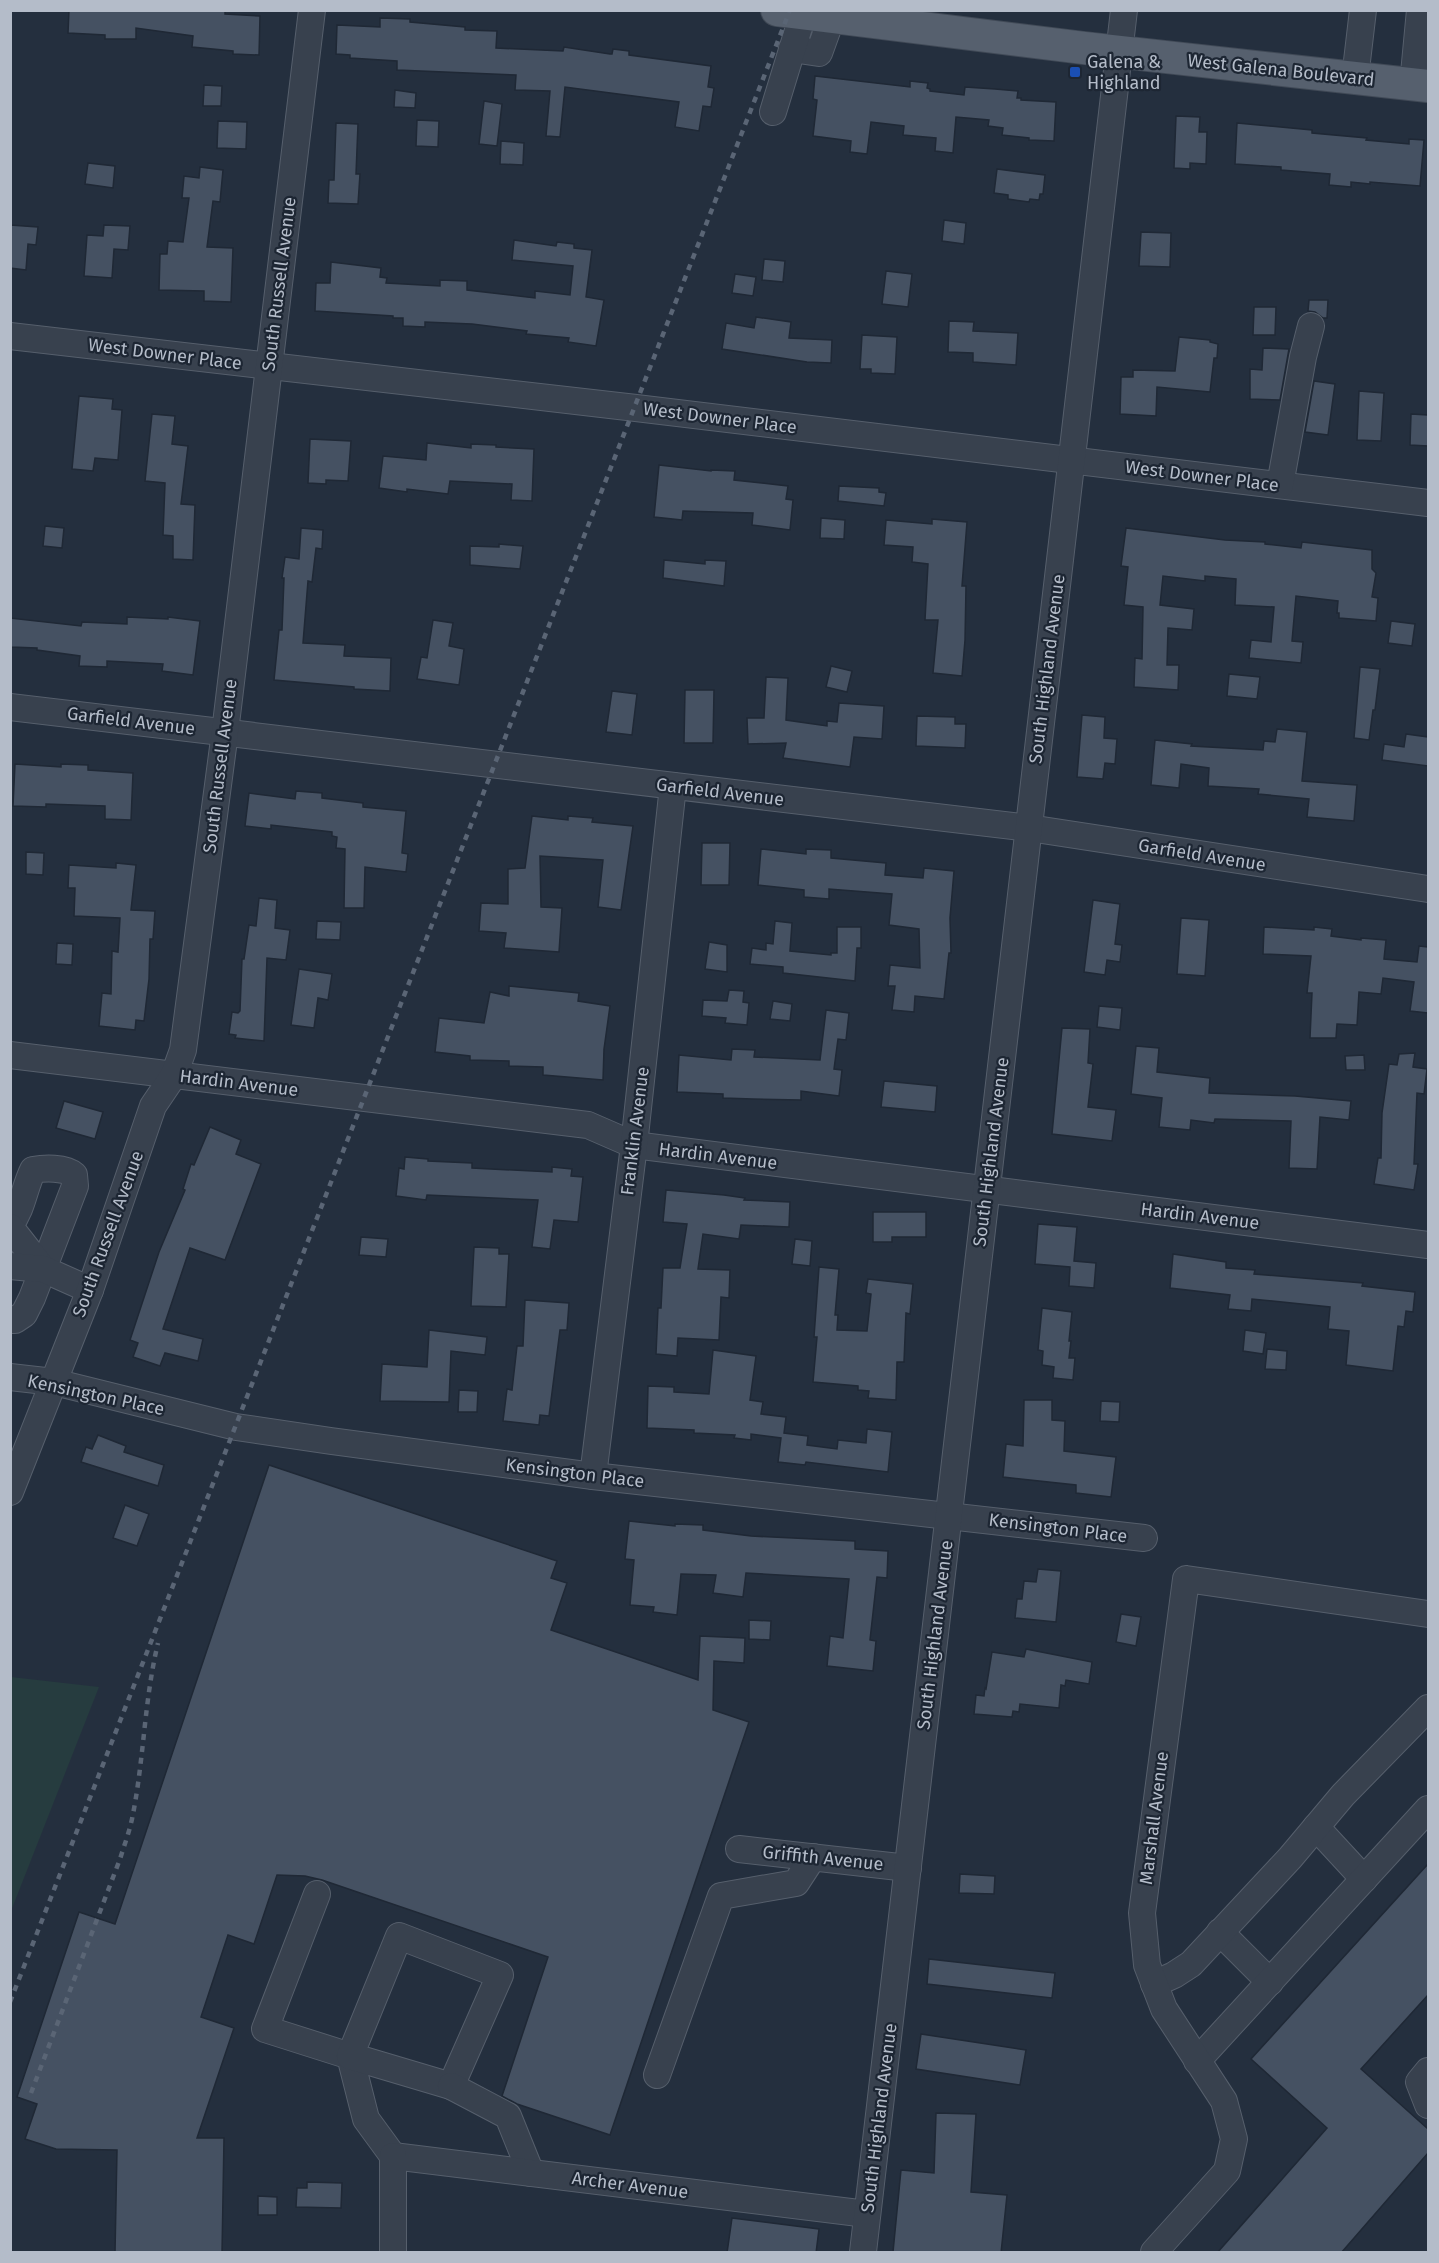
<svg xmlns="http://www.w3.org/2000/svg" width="1439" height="2263" viewBox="0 0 1439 2263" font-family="'Fira Sans',sans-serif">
<rect width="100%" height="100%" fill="#242f3e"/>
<path fill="#263c3f" d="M11 1677 99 1687 11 1911 10 1677Z"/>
<g fill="#455162" stroke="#1f2835" stroke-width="1.5">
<path d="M69 10H225V14L260 16 259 55 233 54V51L192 47 193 36 136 28V39H105V35L68 33Z"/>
<path d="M380 18 410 19V22L465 27V30L497 31 496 48 563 51 564 47 610 54H612L613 49 629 51V55L711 66 708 87 714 88 711 107 703 106 699 131 675 127 679 102 565 87 560 137 546 136 550 91 515 90 516 75 397 70V61L350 58V55L336 54 337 25 380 27Z"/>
<path d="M815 76 910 87V81L928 83 927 88 930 89V91L964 95 965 87 995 89 1018 91 1017 98H1021V100L1056 102 1054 141 1029 140V138L1002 135 1003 128 988 126 989 120 956 117 953 153 935 151 936 138 903 135 904 126 871 122 867 154 850 152 851 141 813 136 817 100 813 99Z"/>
<path d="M204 85 222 86 221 106H203Z"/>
<path d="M395 90 416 93 415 108 394 107Z"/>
<path d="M484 101 502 104 497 146 479 144Z"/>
<path d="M1176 116 1200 117 1199 132H1207L1206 164 1190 163V169L1174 168Z"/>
<path d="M417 120 439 121 438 147 416 146Z"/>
<path d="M218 121 247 122 246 149 217 148Z"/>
<path d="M336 123 358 124 356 174H360L358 204 328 203 329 180H334Z"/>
<path d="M1237 123 1312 130V133L1367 138 1366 140 1409 144V139L1424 140 1420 186 1370 182V184L1351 182V187L1329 185 1330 174 1281 170V167L1235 164Z"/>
<path d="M501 141 524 143 523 165 500 164Z"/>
<path d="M88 163 115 166 113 188 85 184Z"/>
<path d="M200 167 223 170 220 202 213 201 207 247 233 248 231 302 204 301V291L159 290 160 254H167L168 241 183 242 189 198H182L184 176 199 178Z"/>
<path d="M997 169 1045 175 1043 194H1040L1039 200 1030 199 1029 202 1008 199V195L994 193Z"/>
<path d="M944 220 966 223 964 244 942 241Z"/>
<path d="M10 225 38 227 36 245 28 244 26 270 10 268Z"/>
<path d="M104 225 130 226 128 250 114 249 112 278 84 276 87 235 103 236Z"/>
<path d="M1141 232 1171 233 1170 267 1139 266Z"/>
<path d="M514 240 556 246 557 242 574 244V248L592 250 586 297 604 300 596 346 568 342 569 338 526 334 527 331 472 324 425 322V327L403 326V318H393V316L315 311 316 283H330L331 262 381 268 380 277 387 278 386 283 440 286V280L467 281V290L535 298V291L570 295 573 266 512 260Z"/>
<path d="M764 259 785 261 783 282 762 280Z"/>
<path d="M886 271 912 274 908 307 882 304Z"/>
<path d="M735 274 756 277 753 296 732 293Z"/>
<path d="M1309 300H1328L1327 318H1323L1315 312 1308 311Z"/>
<path d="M1254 307H1276L1275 335H1253Z"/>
<path d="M756 317 791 322 789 338 832 340 831 363 807 362 722 349 726 323 754 328Z"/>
<path d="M949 321 974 322 973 331 1018 333 1016 365 973 362V353L948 352Z"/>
<path d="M862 335 897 337 895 374 871 373V369H860Z"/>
<path d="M1179 337 1210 340V342L1218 344 1217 358H1214L1210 392 1157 387 1156 416 1120 414 1121 377H1133V370L1175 371Z"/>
<path d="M1263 348 1289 349 1280 400 1250 399V369L1262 370Z"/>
<path d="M1314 381 1335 384 1328 435 1305 432Z"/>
<path d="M1359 391 1384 393 1381 441 1357 440Z"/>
<path d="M79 396 113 399 112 409 122 410 118 460 95 458 93 471 72 469Z"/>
<path d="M152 414 175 416 172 444 188 446 181 504 195 505 193 560 173 559V536L163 535 165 483 145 481Z"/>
<path d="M1411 414 1428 415V446L1410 445Z"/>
<path d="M310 439 351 441 348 481 326 480V484L308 483Z"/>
<path d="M427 443 471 448V444L496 445V447L534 449 532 501 511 500 512 484 450 481 448 494 407 489V492L379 488 383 456 426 460Z"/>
<path d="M659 465 711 471V470L735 471 734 480 788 486 786 499 793 500 790 530 752 525 753 513 683 511 682 520 654 517Z"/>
<path d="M839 486 879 488V492L886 493 884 506 838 501Z"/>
<path d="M821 518 845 520 844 539 820 538Z"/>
<path d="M932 519 967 522 962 586H966L965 640 962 676 933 673 938 620H925L928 564 912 562 913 547 884 545 886 520 932 524Z"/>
<path d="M45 526 64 528 62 548 43 546Z"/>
<path d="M301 528 323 530 322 549 316 548 312 582 308 581 303 643 345 645 344 656 391 658 390 691 354 689V687L274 680 279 630H282L284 578H282L285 557 299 559Z"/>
<path d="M1126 528 1225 540 1265 542V544L1301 548 1302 542 1372 550V569L1376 573 1372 597 1378 598 1376 621 1339 618V613H1337L1338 601 1296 596 1292 641 1303 642 1301 663 1249 658 1251 640 1271 642 1274 607 1235 605 1236 579 1205 576V581L1163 576 1160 605 1194 609 1192 630 1168 628 1167 665H1179L1178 690 1134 687 1135 658 1142 659 1143 607 1124 605 1128 567 1121 566Z"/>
<path d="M499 544 523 546 520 569 470 565V546L499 547Z"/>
<path d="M664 560 705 564V560L726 561 724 586 663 578Z"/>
<path d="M127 617 168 619V617L200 621 193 675 162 671 163 664 107 661V667L79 666 80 656 37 650V648L10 647V618L81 626 82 622 127 624Z"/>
<path d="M433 620 453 623 449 646 464 649 459 685 417 679 421 657 427 658Z"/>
<path d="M1391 621 1415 624 1412 646 1388 643Z"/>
<path d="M831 666 852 671 847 692 826 687Z"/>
<path d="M1360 667 1380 669 1375 710H1373L1369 740 1354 738Z"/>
<path d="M1229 674 1260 677 1257 699 1227 696Z"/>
<path d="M766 677 788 678 786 720 827 726V721L837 722 839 703 884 706 882 739 854 737 850 767 783 758 786 743 748 744 747 718H764Z"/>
<path d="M685 690H714L713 743H684Z"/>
<path d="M612 691 637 694 632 735 606 732Z"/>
<path d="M1082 715 1105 717 1104 738 1117 739 1115 764 1105 763 1103 779 1077 777Z"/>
<path d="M917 716 955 717V724H966L965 748 916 746Z"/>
<path d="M1277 729 1307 732 1302 781 1357 785 1354 821 1307 817 1309 799 1258 794 1259 789 1208 786 1209 768 1181 764 1179 788 1151 785 1155 740 1192 744 1191 746 1263 750 1264 741 1275 742Z"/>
<path d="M1406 734 1428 737V766L1382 760 1384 744 1404 747Z"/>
<path d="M15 764 61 767V764L88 765V770L133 773 131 820 105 819V806L46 804V807L13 806Z"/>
<path d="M296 791 322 793V798L363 803V807L406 811 402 853 408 854 406 872 365 867 364 908H344L345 849 336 848 337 837 332 836V832L271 825V829L245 826 249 793 295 799Z"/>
<path d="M532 816 568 820V816L593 818 592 822 633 826 621 910 598 907 603 860 540 856 541 907 562 908 559 952 504 948 506 933 479 931 481 903 508 904V869L525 868Z"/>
<path d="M702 843H730L729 885H701Z"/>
<path d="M761 849 806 854V849L831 850V858L886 863 885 875 923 878 924 868 954 871 950 918 951 953H949L944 999 915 996 914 1012 892 1010 895 986H888L890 965 920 968 919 929 889 925 892 894 829 889V899L804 897V890L758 885Z"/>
<path d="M26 852 44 853 43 875 26 874Z"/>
<path d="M116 863 136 865 131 910 155 911 153 939H150L149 979 144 1021 136 1020 135 1030 99 1026 102 993 111 994 112 951 118 952 120 918 74 916 75 888H68L69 865 116 868Z"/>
<path d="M259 898 277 900 275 928 290 930 286 960 267 958 264 1041 235 1038 236 1035 229 1034 232 1012 238 1013 240 1011 242 959H244L249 925 256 926Z"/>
<path d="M1093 900 1120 904 1115 944 1122 945 1120 962 1107 960 1105 975 1084 972Z"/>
<path d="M1181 918 1209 920 1205 976 1177 974Z"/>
<path d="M317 921 341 922 340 940 316 939Z"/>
<path d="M775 921 792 923 790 951 831 955V953H837V927H861V948H857L855 981 783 973V967L750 964 752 948 766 950V943L773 944Z"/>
<path d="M1264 927 1314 930V927L1332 929 1331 936 1361 940V938L1386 940 1384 959 1417 962 1419 946 1428 947V1013L1410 1011 1414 982 1383 978 1381 994 1359 992 1357 1025 1337 1024 1336 1038H1310L1312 993H1307L1311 956 1263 954Z"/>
<path d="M709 942 727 945V972L705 969Z"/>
<path d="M57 943 73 944 72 965 56 964Z"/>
<path d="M299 969 332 974 328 1000 318 998 314 1028 291 1025Z"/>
<path d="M509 986 579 993 578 1001 610 1006 604 1049 603 1080 543 1075V1067L509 1066V1061L470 1060V1056L435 1052 439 1018 484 1023 490 992 509 996Z"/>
<path d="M729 990 744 991 743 1002 749 1003 747 1025 725 1023 726 1018 702 1016 703 1000 727 1001Z"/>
<path d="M773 1001 792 1004 790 1021 770 1019Z"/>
<path d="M1099 1006 1122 1008 1120 1030 1097 1027Z"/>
<path d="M826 1010 849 1013 846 1040 838 1039 834 1069 842 1070 839 1096 801 1091V1100L753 1099 723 1098V1094L677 1092 679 1055 731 1060 732 1049 755 1050 754 1057 820 1060Z"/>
<path d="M1062 1028 1090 1029 1088 1063 1093 1064 1088 1107 1116 1110 1112 1141 1052 1134Z"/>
<path d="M1136 1046 1159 1048 1157 1072 1210 1078 1209 1093 1295 1096 1351 1101 1349 1120 1320 1117 1317 1169 1289 1168 1291 1121 1215 1119 1214 1123 1191 1120 1190 1130 1159 1127 1162 1098 1131 1094Z"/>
<path d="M1415 1053 1413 1067 1427 1069 1424 1094 1417 1093 1414 1164H1418L1414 1190 1374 1184 1378 1158H1381L1382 1113 1389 1064 1397 1065 1399 1054Z"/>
<path d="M1364 1055 1365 1070H1346L1345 1056Z"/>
<path d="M884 1081 937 1086 935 1112 881 1107Z"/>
<path d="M64 1101 103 1112 95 1139 56 1128Z"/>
<path d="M210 1127 241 1140 236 1154 261 1164 225 1260 190 1248 163 1329 203 1339 198 1361 165 1353 160 1366 133 1357 138 1343 130 1340 159 1252 185 1190 183 1189 191 1164 194 1165Z"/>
<path d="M405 1157 428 1159V1161L472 1163V1168L552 1172V1167L572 1169 571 1176 583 1177 578 1222 554 1220 550 1249 532 1247 538 1200 427 1195 426 1200 396 1196 399 1168 404 1169Z"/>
<path d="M666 1190 724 1195 745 1198 744 1200 790 1202 789 1227 741 1225 739 1239 703 1234 698 1269 730 1270 729 1298 721 1297 719 1340 678 1338 677 1356 656 1354 658 1308H661L663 1268H680L687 1224 663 1222Z"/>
<path d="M873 1212H926V1237H892V1242H873Z"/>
<path d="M1038 1224 1077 1227 1074 1261 1096 1263 1094 1288 1069 1286 1070 1267 1035 1264Z"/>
<path d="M361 1237 388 1239 386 1257 359 1255Z"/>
<path d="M795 1239 812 1241 810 1266 792 1264Z"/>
<path d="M474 1247 499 1248V1254H509L506 1307 471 1306Z"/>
<path d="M1173 1254 1226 1262V1268L1255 1270 1254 1274 1363 1283 1362 1286 1415 1292 1413 1312 1406 1311 1404 1327 1398 1326 1393 1371 1346 1365 1349 1331 1328 1329 1330 1307 1252 1299 1251 1311 1228 1309 1230 1295 1170 1288Z"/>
<path d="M819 1267 839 1269 835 1315H838L837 1330 867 1331 871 1294 866 1293 868 1279 913 1284 910 1314 906 1313 904 1362H897L896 1400 868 1398 869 1391 858 1390V1386L813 1382 817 1337H814Z"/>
<path d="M525 1300 569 1303 567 1330H560L549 1416 540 1415 539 1425 503 1421 507 1389 512 1390 517 1346H523Z"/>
<path d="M1042 1308 1072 1312 1069 1341H1071L1069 1358H1075L1073 1380 1053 1378 1054 1367 1042 1365 1043 1351 1038 1350Z"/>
<path d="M429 1330 487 1337 485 1355 451 1351 449 1402 380 1401 382 1364 427 1367Z"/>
<path d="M1245 1330 1266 1333 1263 1354 1243 1351Z"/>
<path d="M1267 1349 1287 1351 1286 1370 1265 1369Z"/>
<path d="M713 1350 756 1356 750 1400 763 1402 761 1414 786 1417 784 1433 808 1436 807 1445 837 1449 838 1440 866 1443 867 1429 892 1432 888 1472 806 1462 805 1465 778 1462 781 1438 751 1434V1440L734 1438 735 1435 694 1433V1430L647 1428 648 1386 674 1387V1392L709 1394Z"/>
<path d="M459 1390 478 1391 477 1412H458Z"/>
<path d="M1024 1400H1052V1420L1065 1421 1064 1451 1116 1457 1111 1497 1076 1493V1485L1003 1477 1006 1444 1023 1446Z"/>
<path d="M1101 1401 1120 1402 1119 1422 1100 1421Z"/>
<path d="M98 1435 126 1446 124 1452 164 1465 158 1486 81 1462 86 1447 92 1449Z"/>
<path d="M269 1465 557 1561 551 1578 567 1583 551 1630 698 1680 700 1636 745 1638 744 1663 714 1661 713 1710 749 1722 610 2135 517 2104 502 2096 548 1957 322 1880 305 1876 277 1875 254 1944 228 1935 201 2017 234 2028 197 2138H224L222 2253H115L117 2150 56 2149 25 2139 37 2104 17 2097 79 1912 115 1924Z"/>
<path d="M125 1505 149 1514 137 1546 113 1538Z"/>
<path d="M629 1521 675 1526V1524L703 1525V1530L751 1536 855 1541V1549L888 1551 887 1578 877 1577 870 1640 876 1641 873 1671 827 1666 830 1636 843 1638 849 1579 746 1573 743 1597 713 1593 716 1575 681 1574 677 1615 653 1612 654 1607 630 1605 634 1560 625 1559Z"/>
<path d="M1038 1569 1061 1571 1056 1622 1015 1618 1017 1599H1022L1024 1581 1036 1582Z"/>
<path d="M1121 1614 1141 1617 1136 1646 1116 1642Z"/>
<path d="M749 1620 771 1621 770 1640 749 1639Z"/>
<path d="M1026 1649 1092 1662 1089 1684 1066 1680 1065 1686 1061 1685 1059 1708 1020 1704 1019 1712 1013 1711 1012 1717 974 1714 976 1695 984 1696 985 1688 986 1689 992 1652 1024 1657Z"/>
<path d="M1428 1864V1995L1361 2069 1428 2129V2153L1341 2253H1217L1327 2128 1251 2059Z"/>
<path d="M960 1874 995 1876 994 1894 959 1893Z"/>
<path d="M929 1959 1055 1973 1052 1998 927 1984Z"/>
<path d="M921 2034 1026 2050 1020 2085 916 2069Z"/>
<path d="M936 2113 976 2114 971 2192 1007 2195 1001 2253 893 2252 901 2170 934 2173Z"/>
<path d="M307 2182 342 2183 341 2208 296 2207 297 2188H307Z"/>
<path d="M258 2196 277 2197V2215H258Z"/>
<path d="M732 2218 819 2229 816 2253H727Z"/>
</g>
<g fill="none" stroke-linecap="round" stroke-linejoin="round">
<defs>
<g id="minor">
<path d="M792 49 819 53 832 17"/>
<path d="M1355 78 1363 10"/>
<path d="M1413 84 1420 10"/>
<path d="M773 112 803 14"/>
<path d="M10 336 636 408 1428 503"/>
<path d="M1280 485 1303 357 1311 326"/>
<path d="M10 707 1029 828 1428 889"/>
<path d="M10 1055 588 1125 634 1145 1428 1245"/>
<path d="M10 1225C23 1208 24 1188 33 1170 44 1168 65 1167 74 1175L75 1186 32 1298 24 1314 15 1320H10"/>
<path d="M10 1227 43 1269"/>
<path d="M10 1266 43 1269 90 1290"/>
<path d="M10 1377 54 1382 236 1427 331 1441 593 1476 1144 1538"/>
<path d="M593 1476 634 1145 673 786"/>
<path d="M10 1492 90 1290 153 1106 174 1075 183 1050 225 732 312 10"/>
<path d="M1316 1827 1364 1879"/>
<path d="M739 1849 908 1868"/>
<path d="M317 1894 265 2029 350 2056 366 2119 393 2156"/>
<path d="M1220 1932 1270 1982"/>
<path d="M399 1936 500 1975 451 2086 350 2056Z"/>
<path d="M1154 1984 1174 1975 1191 1964 1290 1858 1343 1795 1428 1708"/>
<path d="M1197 2061 1428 1809"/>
<path d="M1428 2071 1419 2082 1428 2105"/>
<path d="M657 2075 721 1896 796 1883 813 1857"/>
<path d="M451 2086 508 2116 531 2173"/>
<path d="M393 2156 867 2214"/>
<path d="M393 2252V2156"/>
<path d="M863 2252 1124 10"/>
<path d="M1154 2252 1227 2171 1234 2139 1224 2101 1164 2009 1147 1965 1142 1913 1186 1579 1428 1614"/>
</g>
<path id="major" d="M777 10 1084 48 1428 86"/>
</defs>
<use href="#minor" stroke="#565f6c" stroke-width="28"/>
<use href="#major" stroke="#414a57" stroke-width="34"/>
<use href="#minor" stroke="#38414e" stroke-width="26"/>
<use href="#major" stroke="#56606e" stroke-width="32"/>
<g stroke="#5a6575" stroke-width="4.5" stroke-dasharray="6 6" stroke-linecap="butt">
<path d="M10 2002 790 10"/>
<path d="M31 2093 120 1859C124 1846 129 1833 132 1819 144 1761 144 1701 158 1643"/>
</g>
</g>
<rect fill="#1a4fb4" stroke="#1d2633" stroke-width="2" x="1069" y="66" width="12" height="12" rx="3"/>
<g text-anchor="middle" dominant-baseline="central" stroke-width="4.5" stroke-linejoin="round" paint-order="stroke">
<g font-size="18" fill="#b4bcc9" stroke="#1d2633" text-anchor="start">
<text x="1087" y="62">Galena &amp;<tspan x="1087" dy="21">Highland</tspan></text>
</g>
<g font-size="18" fill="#b4bcc9" stroke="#1d2633">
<text transform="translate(1281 70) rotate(6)">West Galena Boulevard</text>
<text transform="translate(279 284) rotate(-83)">South Russell Avenue</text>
<text transform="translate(165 354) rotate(7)">West Downer Place</text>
<text transform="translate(720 418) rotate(7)">West Downer Place</text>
<text transform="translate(1202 476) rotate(7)">West Downer Place</text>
<text transform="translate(1047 669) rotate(-83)">South Highland Avenue</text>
<text transform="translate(131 721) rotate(7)">Garfield Avenue</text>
<text transform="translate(220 766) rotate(-83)">South Russell Avenue</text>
<text transform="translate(720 792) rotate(7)">Garfield Avenue</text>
<text transform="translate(1202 855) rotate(9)">Garfield Avenue</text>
<text transform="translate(239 1083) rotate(7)">Hardin Avenue</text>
<text transform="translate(635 1131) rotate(-83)">Franklin Avenue</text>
<text transform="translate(991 1152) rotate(-83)">South Highland Avenue</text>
<text transform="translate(718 1156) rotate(7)">Hardin Avenue</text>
<text transform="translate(1200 1216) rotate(7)">Hardin Avenue</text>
<text transform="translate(108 1234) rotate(-70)">South Russell Avenue</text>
<text transform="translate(96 1395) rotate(12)">Kensington Place</text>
<text transform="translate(575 1473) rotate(7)">Kensington Place</text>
<text transform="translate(1058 1528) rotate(7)">Kensington Place</text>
<text transform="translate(935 1635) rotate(-83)">South Highland Avenue</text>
<text transform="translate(1154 1818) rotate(-83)">Marshall Avenue</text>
<text transform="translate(823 1858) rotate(6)">Griffith Avenue</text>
<text transform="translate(879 2118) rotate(-83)">South Highland Avenue</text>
<text transform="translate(630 2185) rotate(7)">Archer Avenue</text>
</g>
</g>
<rect width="1439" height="2263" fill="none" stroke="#b4bcc9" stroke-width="24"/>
</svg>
